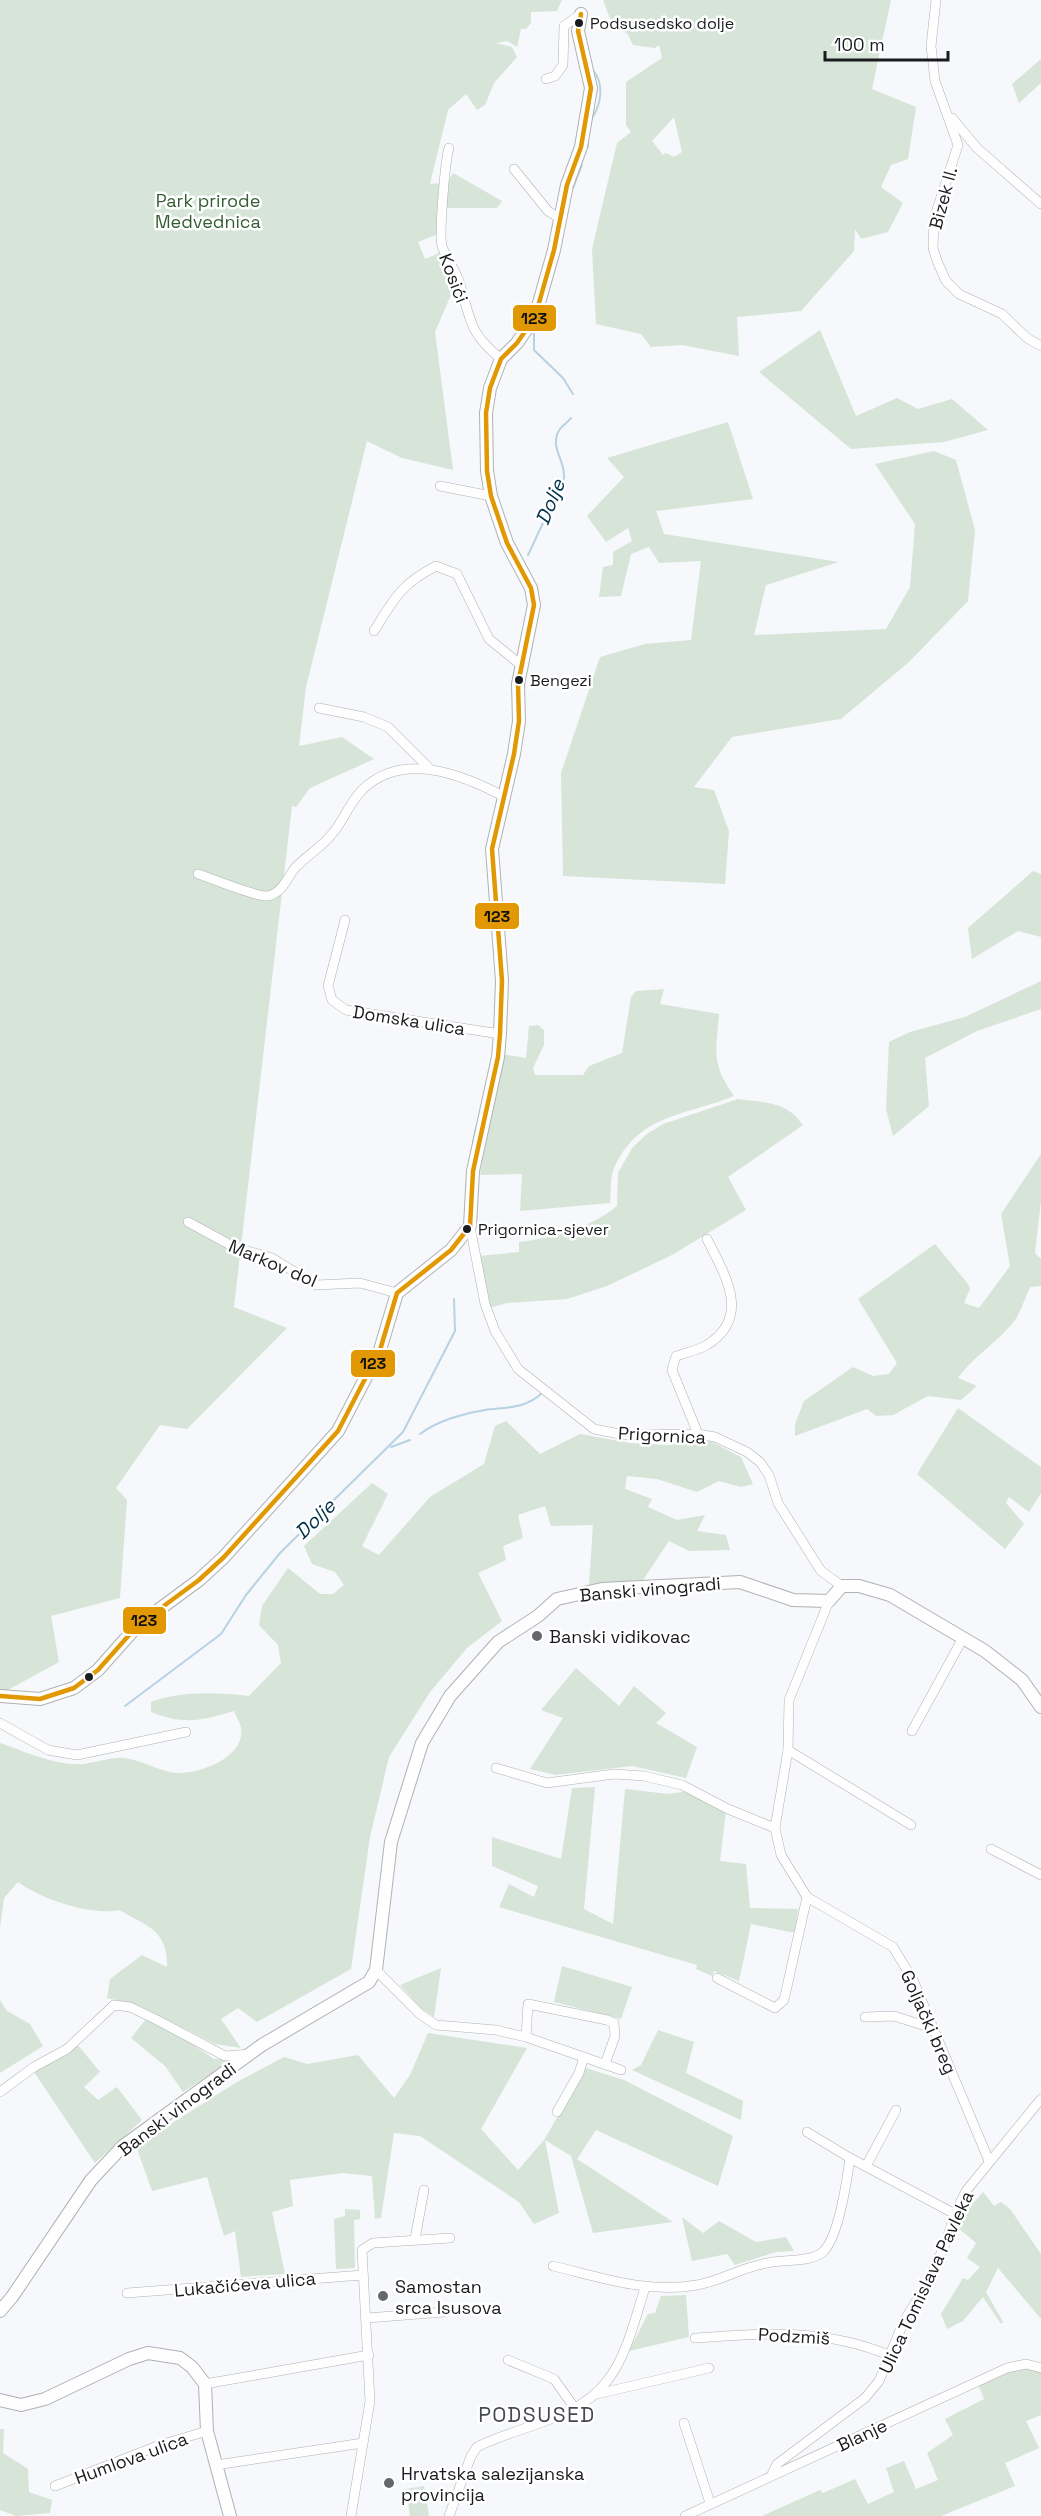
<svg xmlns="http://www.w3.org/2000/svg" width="1041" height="2516" viewBox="0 0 1041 2516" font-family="'Space Grotesk',sans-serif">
<rect width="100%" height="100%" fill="#f6f8fb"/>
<g fill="#d7e4d8" fill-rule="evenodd">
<path d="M0 0H562L557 11 531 12V23L526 29H521L517 47 507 41 496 43 512 47 517 57 494 83 485 105 477 110 466 94 448 110 430 184 444 183 438 234 418 242 425 259 442 252 457 281 435 332 453 470 402 458 367 441 306 687 299 746 342 737 374 759 310 788 296 807 292 806 234 1307 287 1328 187 1429 160 1425 116 1488 127 1500 120 1598 51 1616 59 1662 6 1691 0 1689Z"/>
<path d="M603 0H891L872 89 916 107 908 159 891 165 881 187 903 203 888 232 861 239 855 229 854 251 801 311 737 317 739 356 682 345 651 347 641 334 596 324 592 249 617 143 631 132 626 125V82L662 58 659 45 655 48 633 45 627 33 614 29ZM674 117 682 152 674 157 666 153 663 155 652 141Z"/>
<path d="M1041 59V83L1019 103 1012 84Z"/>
<path d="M453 173 502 201 497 208H444L448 182Z"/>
<path d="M820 330 856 416 897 398 918 409 952 399 988 430 944 442 851 449 759 372Z"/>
<path d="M728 422 753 499 656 511 664 534 839 562 766 585 754 635 886 629 910 587 915 524 875 464 934 451 956 460 975 530 968 601 909 662 841 719 732 737 694 787 714 790 729 831 725 884 563 876 561 773 600 657 645 644 691 640 701 561 659 563 649 547 631 554 621 596 599 597 603 567 613 565V552L632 541 628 528 606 542 587 516 624 477 607 458Z"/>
<path d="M1033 871 1041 874V937L1018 931 972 959 968 928Z"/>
<path d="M1041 981V1009L977 1031 925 1058 929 1106 893 1136 886 1109 889 1042 910 1032 965 1017Z"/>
<path d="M664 989 660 1004 719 1014C716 1053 711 1063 734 1096 685 1116 636 1114 613 1171 610 1180 611 1193 610 1203L520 1211 522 1174 480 1175 502 1054 526 1058 529 1026 538 1025 544 1030V1045L533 1068 535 1075H583L589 1066 622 1053 631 997 636 991Z"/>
<path d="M738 1099C764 1103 786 1100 803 1125L728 1177 746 1210 672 1255 607 1286 567 1299 507 1303 489 1308 479 1256 519 1252V1242C554 1238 590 1228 617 1206L618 1173 632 1148 647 1134 663 1124Z"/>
<path d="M1041 1154V1201L1035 1253 1041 1259V1286L1030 1287C1026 1296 1022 1308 1017 1317 1002 1340 975 1354 958 1378L977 1386 961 1400 928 1396 893 1415 876 1416 867 1409 795 1436V1424L804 1401 853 1367 873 1376 889 1374 897 1363 858 1299 935 1244 968 1284 970 1289 964 1303 979 1308 1010 1266 1001 1214Z"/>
<path d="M958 1408 1041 1467V1493L1029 1512 1009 1497 1006 1503 1024 1524 1005 1549 917 1474Z"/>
<path d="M506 1421 540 1454 580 1434 630 1443 667 1445 710 1441 741 1457 753 1484 741 1487 719 1481 697 1492 657 1479 627 1476 625 1489 652 1499 648 1507 677 1520 705 1515 697 1531 726 1535 730 1550 689 1551 669 1541 643 1580 589 1585 593 1525 551 1526 545 1506 518 1515 523 1538 503 1546 506 1560 478 1573 502 1621 467 1648 430 1692 389 1757 370 1837 351 1969 257 2022 238 2008 221 2019 241 2048 215 2044 140 2006 107 1998 110 1979 142 1955 167 1967C168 1930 147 1926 119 1910 91 1916 41 1899 18 1882L4 1898 0 1928V1743C26 1752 56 1766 84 1764 98 1762 111 1757 124 1758 142 1760 160 1772 177 1773 200 1774 246 1757 241 1728 240 1722 236 1716 234 1711 201 1721 184 1725 151 1712V1702C178 1691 221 1692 249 1696L281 1663 278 1645 259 1625 262 1606 288 1568 320 1594H333L344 1585 335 1572 312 1564 304 1546 372 1483 388 1494 362 1546 379 1555 430 1497 484 1464 495 1426Z"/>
<path d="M576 1668 619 1706 634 1686 666 1713 656 1723 697 1747 686 1778 632 1766 556 1775 530 1769 563 1718 541 1710Z"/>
<path d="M595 1787 584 1909 613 1924 625 1789 669 1794 688 1791 726 1811 720 1861 746 1864 750 1908 798 1909 795 1933 751 1924 739 1981 714 1971 712 1976 696 1969 697 1965 499 1907 509 1884 534 1897 538 1886 492 1866V1837L561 1859 572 1788Z"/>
<path d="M562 1966 632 1987 621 2019 554 2002Z"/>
<path d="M441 1968 434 2017 421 2008 400 1985Z"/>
<path d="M0 2000 7 2011 30 2024 43 2046 0 2073Z"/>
<path d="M147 2018 179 2035 214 2059H233L183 2092 165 2066 131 2038Z"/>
<path d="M658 2030 694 2042 686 2073 743 2101 741 2120 632 2070 641 2065Z"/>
<path d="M428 2033 527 2048 481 2129 518 2170 544 2140 586 2068 624 2080 733 2136 718 2186 596 2130 577 2159 673 2222 593 2233 571 2156 545 2140 559 2213 534 2224 519 2202 420 2136 394 2133 381 2218 375 2219 372 2176 343 2173 290 2180 293 2206 272 2212 285 2274 241 2277 235 2231 224 2236 207 2177 152 2191 136 2146 237 2082 284 2057 307 2064 358 2055 394 2098 410 2075Z"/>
<path d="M77 2044 100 2072 84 2087 98 2100 117 2087 142 2120 95 2163 34 2072Z"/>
<path d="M983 2192 994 2206 1001 2202 1010 2209 1041 2254V2319L998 2268 986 2292 1003 2322 1001 2324 983 2297 963 2321 947 2329 941 2314 963 2278 968 2280 980 2267 967 2258 976 2243 956 2226 961 2204 968 2209Z"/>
<path d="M345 2209 360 2210V2219L354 2220 355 2268 336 2269 334 2219 345 2216Z"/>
<path d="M682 2217 703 2233 719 2221 756 2242 786 2237 794 2251 776 2252 735 2265 727 2254 692 2261Z"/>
<path d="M686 2295 689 2337 629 2351 648 2314 655 2313 661 2296Z"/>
<path d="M1021 2366 1041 2371V2415L1026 2421 1039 2448 1005 2463 1015 2486 941 2516H762L820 2490 823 2493 855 2479 868 2504 894 2492 886 2468 904 2461 916 2489 938 2480 927 2453 953 2435 945 2419 984 2399 978 2384Z"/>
<path d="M0 2429H4L3 2453 28 2469 29 2492 52 2500 50 2513 16 2516 0 2510Z"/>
<path d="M424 2486 429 2516H410L406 2489Z"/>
</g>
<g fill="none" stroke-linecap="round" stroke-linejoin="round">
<g stroke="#b6d2e3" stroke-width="2">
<path d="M591 120C601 105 605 85 593 70"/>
<path d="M588 147V140"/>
<path d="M573 188 582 165"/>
<path d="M534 327V350L563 378 573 394"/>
<path d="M528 555 564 478C566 461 548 446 560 429 563 425 568 422 571 418"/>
<path d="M473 1143 476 1128"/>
<path d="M420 1434C437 1421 464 1413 485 1410 507 1407 525 1409 542 1393"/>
<path d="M391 1447 410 1440"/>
<path d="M125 1706 221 1634 246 1595 280 1553 403 1432 455 1331 454 1299"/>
</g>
<defs>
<g id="minor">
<path d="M936 0 931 46 935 81 958 145 934 219 933 248 937 261 946 281 959 294 1002 314 1027 338 1041 346"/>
<path d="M546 79 555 76 563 65 564 26 581 14"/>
<path d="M952 118 977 148 1041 204"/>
<path d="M449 148C445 161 439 234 442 246 446 259 456 270 460 284 471 321 469 333 501 359"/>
<path d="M514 169 548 211 561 219"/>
<path d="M440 486 491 496"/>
<path d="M374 631C394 599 401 584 436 566L457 574 489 639 521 665"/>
<path d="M319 708 364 717 388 727 428 767"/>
<path d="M198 874C211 878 256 897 267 896 282 894 287 878 295 868 306 856 322 847 332 834 344 820 349 803 363 789 403 751 461 774 503 796"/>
<path d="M345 920 328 986 332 1000 346 1010 500 1034"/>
<path d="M188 1222 234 1247 272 1258 316 1285 360 1283 397 1293"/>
<path d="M470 1226 485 1304 495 1331 518 1369 594 1429 625 1435 698 1434 715 1437 747 1452 760 1462 769 1475 778 1503 821 1571 842 1586"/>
<path d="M698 1434 672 1370 676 1356C686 1353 698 1350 707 1345 752 1317 725 1275 707 1239"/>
<path d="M829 1601 789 1700 788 1750 775 1828 781 1855 807 1897 893 1947 913 1980 989 2161"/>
<path d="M0 1723 48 1750 77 1755 186 1732"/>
<path d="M912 1731 963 1638"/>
<path d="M788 1750 911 1825"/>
<path d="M496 1768 547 1783 614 1774 644 1776 682 1785 728 1809 775 1828"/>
<path d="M991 1849 1041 1875"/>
<path d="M376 1970 420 2014 436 2025 496 2030 526 2037 621 2070"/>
<path d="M717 1978 775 2008 784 2000 807 1897"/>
<path d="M865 2017 894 2016 932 2028"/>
<path d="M526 2037 528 2004 607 2020 614 2023 615 2036 605 2064"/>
<path d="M0 2092 34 2067 67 2049 114 2005 130 2007 157 2020 225 2056 250 2054"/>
<path d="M557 2112 579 2073 584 2057"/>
<path d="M807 2132 850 2158 955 2214"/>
<path d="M866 2166 896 2110"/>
<path d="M415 2239 424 2190"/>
<path d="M553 2266C600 2277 648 2294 697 2285 721 2281 742 2267 767 2263 783 2259 812 2263 824 2251 839 2235 847 2180 850 2158"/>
<path d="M127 2293 363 2275"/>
<path d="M367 2318 444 2312"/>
<path d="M695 2338C765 2333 825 2328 891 2356"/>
<path d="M508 2360 554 2379 574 2407"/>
<path d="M205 2384 369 2355"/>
<path d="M597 2394 709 2368"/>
<path d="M684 2423 710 2503"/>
<path d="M216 2465 363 2443"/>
<path d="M772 2474 777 2464 865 2398 879 2381 904 2321 924 2289 944 2247 955 2214 966 2191 1041 2099"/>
<path d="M55 2486 160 2445 207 2431"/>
<path d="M351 2516 370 2401 362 2250 373 2243 450 2238"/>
<path d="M449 2516 471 2456 477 2447C518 2426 578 2420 607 2381 627 2356 635 2318 645 2288"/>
<path d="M685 2516 1007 2368 1026 2364 1041 2368"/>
</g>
<g id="tertiary">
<path d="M0 1696 40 1699 74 1688 98 1670 138 1625 199 1580 224 1557 338 1431 380 1350 397 1293 451 1250 470 1226 473 1171 498 1057 500 1034 502 981 492 849 514 754 519 721 518 684 534 605 531 588 507 543 491 496 487 471 486 413 490 388 501 359 517 343 535 317 554 250 567 185 581 147 591 88 578 31 581 14"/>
<path d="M0 2311 12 2297 91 2180 123 2146 262 2045 369 1982 376 1970 391 1842 422 1743 450 1696 498 1642 538 1616 557 1599 602 1589 740 1582 793 1600 829 1601 842 1586H859L890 1595 985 1651 1022 1680 1041 1707"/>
<path d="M0 2400 21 2405 45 2399 129 2359 148 2353 180 2358 192 2367 205 2384 207 2431 230 2516"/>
</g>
</defs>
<use href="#minor" stroke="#b0b1b4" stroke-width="10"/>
<use href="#tertiary" stroke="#b0b1b4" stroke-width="14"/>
<use href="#minor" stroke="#fefefe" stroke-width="9"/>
<use href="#tertiary" stroke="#fefefe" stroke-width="12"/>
<defs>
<g id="bus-1">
<path d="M470 1226 473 1171 498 1057 500 1034 502 981 492 849 514 754 519 721 518 684 534 605 531 588 507 543 491 496 487 471 486 413 490 388 501 359 517 343 535 317 554 250 567 185 581 147 591 88 578 31 581 14"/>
<path d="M0 1696 40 1699 74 1688 98 1670 138 1625 199 1580 224 1557 338 1431 380 1350 397 1293 451 1250 470 1226"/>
</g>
</defs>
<use href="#bus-1" stroke="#fff" stroke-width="9"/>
<use href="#bus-1" stroke="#e19803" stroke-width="4.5"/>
</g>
<g fill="#191b1e" stroke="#fff" stroke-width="2">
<circle cx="579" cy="23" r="5"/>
<circle cx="519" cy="680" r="5"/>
<circle cx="467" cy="1229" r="5"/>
<circle cx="89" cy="1677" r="5"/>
</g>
<g fill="#66686b" stroke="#fff" stroke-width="2">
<circle cx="537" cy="1636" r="6"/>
<circle cx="383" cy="2296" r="6"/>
<circle cx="389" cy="2483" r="6"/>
</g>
<g text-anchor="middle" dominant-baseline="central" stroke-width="5" stroke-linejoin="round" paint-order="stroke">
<g font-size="16" fill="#191b1e" stroke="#fff" text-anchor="start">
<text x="590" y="23">Podsusedsko dolje</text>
<text x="530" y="680">Bengezi</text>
<text x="478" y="1229">Prigornica-sjever</text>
</g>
<g font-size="18" fill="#191b1e" stroke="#fff">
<text transform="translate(943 198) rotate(-75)">Bizek II.</text>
<text transform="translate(454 278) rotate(69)">Kosići</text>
<text transform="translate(409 1020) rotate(9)">Domska ulica</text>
<text transform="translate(273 1263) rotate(23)">Markov dol</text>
<text transform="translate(662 1435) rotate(3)">Prigornica</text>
<text transform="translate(650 1589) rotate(-5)">Banski vinogradi</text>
<text transform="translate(929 2022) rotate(66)">Goljački breg</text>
<text transform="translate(177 2109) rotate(-37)">Banski vinogradi</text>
<text transform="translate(926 2282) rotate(-65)">Ulica Tomislava Pavleka</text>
<text transform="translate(245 2284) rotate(-5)">Lukačićeva ulica</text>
<text transform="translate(794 2336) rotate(3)">Podzmiš</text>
<text transform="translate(862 2435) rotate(-25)">Blanje</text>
<text transform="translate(131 2458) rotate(-20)">Humlova ulica</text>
</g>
<g font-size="18" fill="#345d32" stroke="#fff">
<text x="208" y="200">Park prirode<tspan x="208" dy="21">Medvednica</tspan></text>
</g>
<g font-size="18" fill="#191b1e" stroke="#fff" text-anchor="start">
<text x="549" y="1636">Banski vidikovac</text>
<text x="395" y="2286">Samostan<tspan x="395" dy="21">srca Isusova</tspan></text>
<text x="401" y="2473">Hrvatska salezijanska<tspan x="401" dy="21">provincija</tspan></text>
</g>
<g font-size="20" font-style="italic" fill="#00324b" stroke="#fff">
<text transform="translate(550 502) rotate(-68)">Dolje</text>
<text transform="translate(315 1519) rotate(-44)">Dolje</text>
</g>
<g font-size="21" letter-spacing="1.5" fill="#464951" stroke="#fff">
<text x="537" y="2414">PODSUSED</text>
</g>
</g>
<g stroke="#fff" stroke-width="2">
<rect x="512" y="304" width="45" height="28" rx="6" fill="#e19803"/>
<rect x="474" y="902" width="46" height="28" rx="6" fill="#e19803"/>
<rect x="350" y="1349" width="46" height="29" rx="6" fill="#e19803"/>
<rect x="122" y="1606" width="45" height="29" rx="6" fill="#e19803"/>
</g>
<g font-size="16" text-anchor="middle" font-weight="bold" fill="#111">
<text x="534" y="324">123</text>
<text x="497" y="922">123</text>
<text x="373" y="1369">123</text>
<text x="144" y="1626">123</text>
</g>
<path d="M825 51v9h123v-9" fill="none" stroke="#191b1e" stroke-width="3"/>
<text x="834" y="51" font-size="18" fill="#191b1e" stroke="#ffffff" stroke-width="4.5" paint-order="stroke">100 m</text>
</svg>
